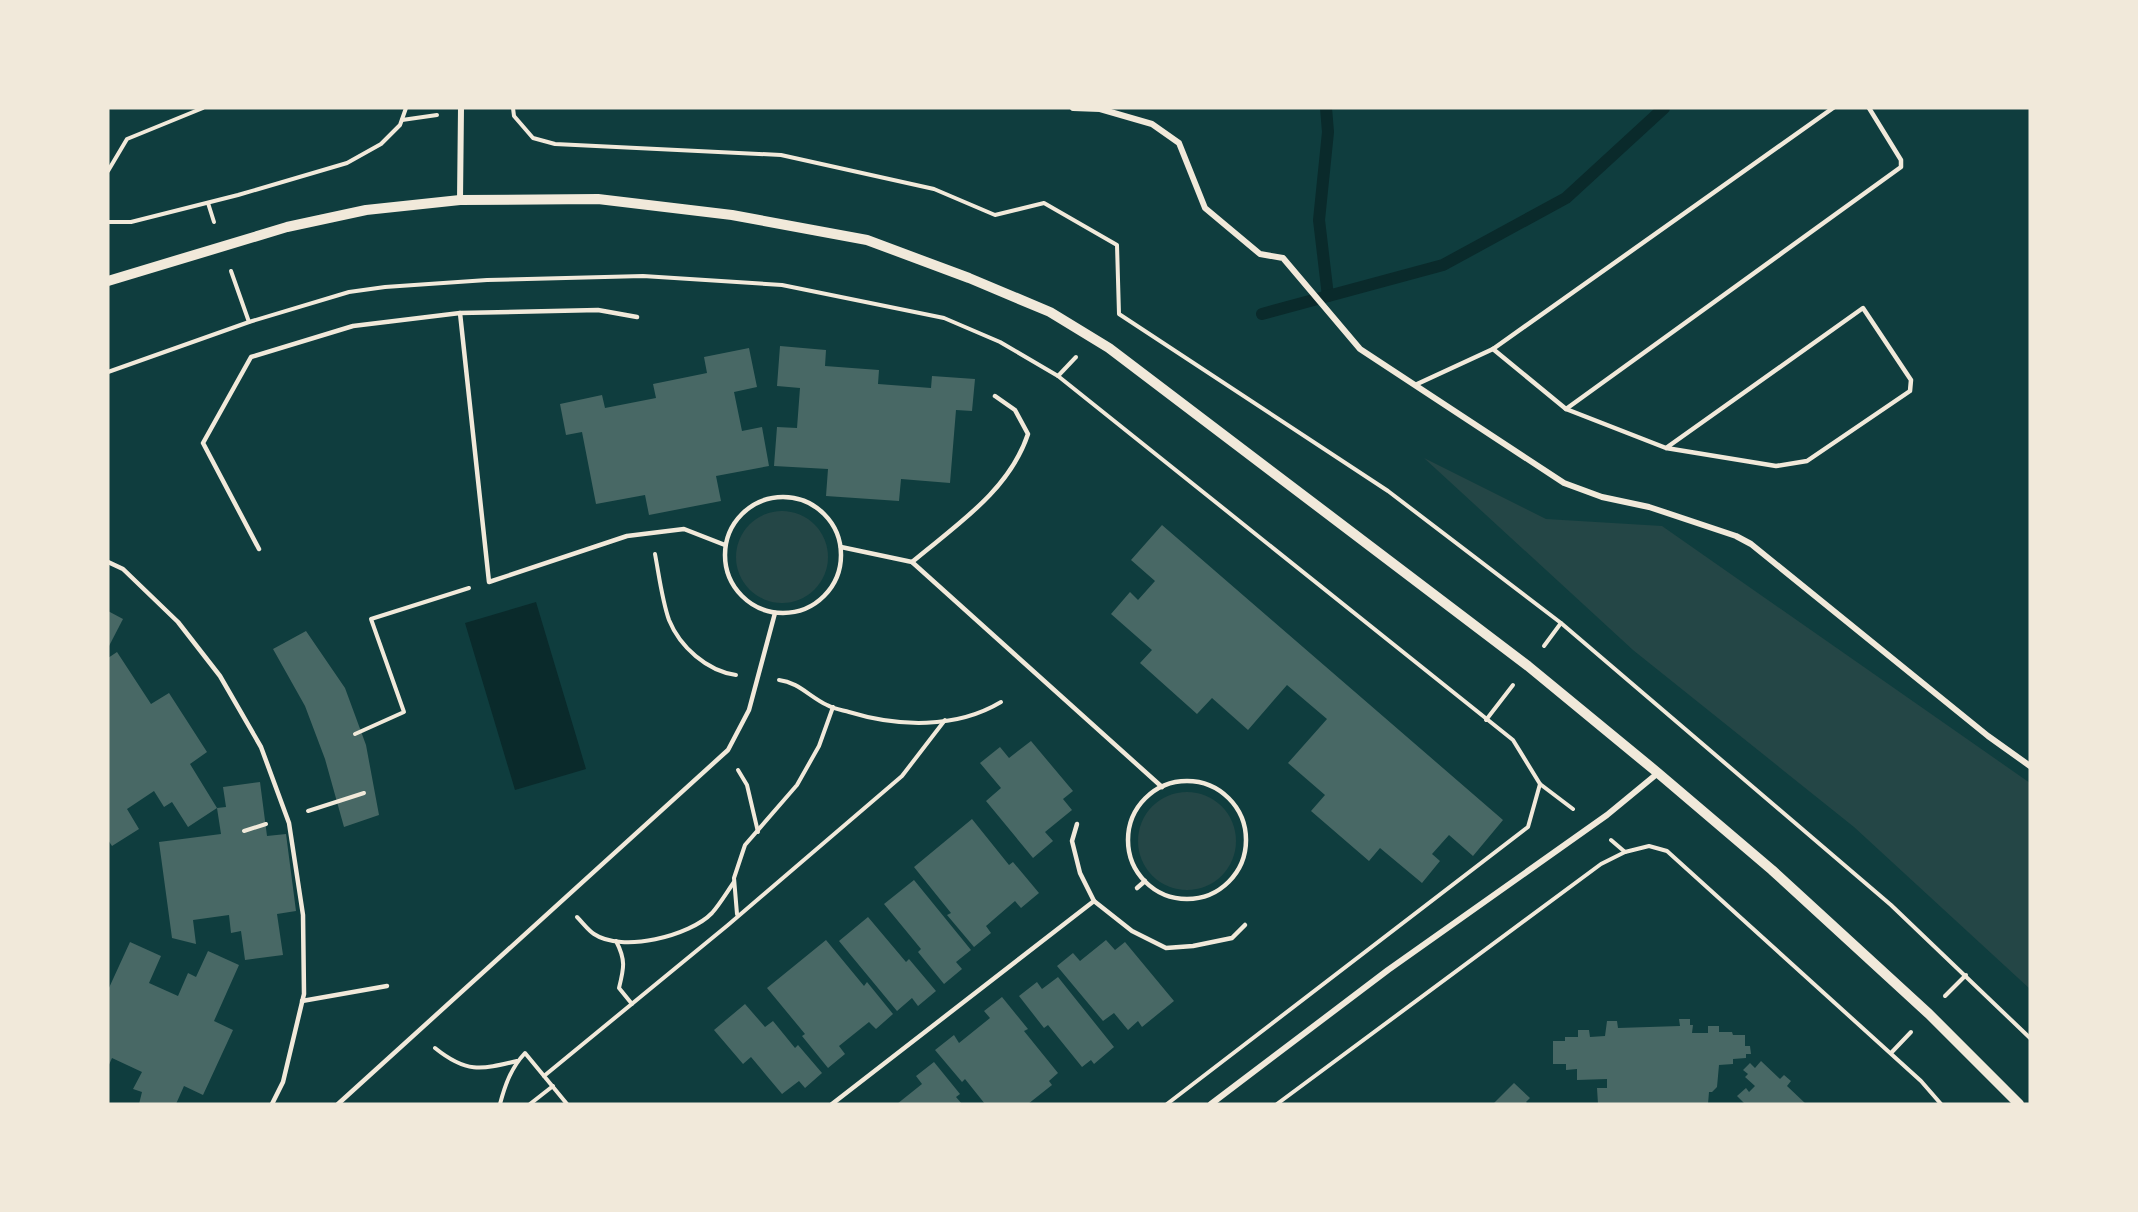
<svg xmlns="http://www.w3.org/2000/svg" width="2138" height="1212" viewBox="0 0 2138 1212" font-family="Signika,sans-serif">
<rect width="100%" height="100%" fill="#0f3d3e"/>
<g fill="#244646">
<path d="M1424 458 1546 519 1662 526 2030 783V989L1854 827 1633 650Z"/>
<circle cx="782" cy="557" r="46"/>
<circle cx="1187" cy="841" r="49"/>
</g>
<path fill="#0a2a2b" d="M536 602 586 769 515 790 465 623Z"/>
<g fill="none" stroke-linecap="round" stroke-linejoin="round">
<g stroke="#0a2a2b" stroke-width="12">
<path d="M1326 108 1328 132 1319 220 1328 296"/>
<path d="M1262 314 1443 265 1566 198 1664 108"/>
</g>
</g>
<g fill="#486865">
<path d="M780 346 826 350 825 366 879 370 878 384 931 388 932 376 975 379 972 411 956 410 950 483 901 479 899 501 826 496 828 469 774 466 777 427 797 428 800 388 777 386Z"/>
<path d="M749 348 757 387 734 392 742 431 762 427 769 466 716 476 721 501 649 515 645 495 596 504 582 432 566 435 560 404 602 395 605 408 656 398 653 384 707 373 704 357Z"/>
<path d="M1162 525 1503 820 1473 856 1449 835 1432 854 1440 861 1422 883 1380 848 1369 861 1311 811 1325 795 1288 763 1327 719 1287 685 1248 730 1212 698 1197 714 1140 663 1152 650 1111 614 1130 592 1138 600 1155 581 1131 560Z"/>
<path d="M108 611 123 619 108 648Z"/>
<path d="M306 631 345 688 366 745 379 815 344 827 325 759 305 706 273 649Z"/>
<path d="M117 652 151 704 169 693 207 752 190 764 217 808 188 827 172 802 164 807 154 791 127 809 139 829 112 846 108 840V658Z"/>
<path d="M1031 741 1073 791 1063 799 1072 810 1045 832 1053 841 1033 858 986 801 1001 788 980 763 1000 747 1009 758Z"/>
<path d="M260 782 267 836 286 834 296 911 277 914 283 955 245 960 241 931 231 933 229 915 193 920 196 944 172 938 159 842 221 834 217 808 226 807 223 787Z"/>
<path d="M972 819 1009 865 1013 862 1039 893 1021 908 1015 901 986 926 991 933 974 947 947 915 951 913 914 867Z"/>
<path d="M914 880 971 950 956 962 962 969 944 984 918 952 921 949 884 904Z"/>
<path d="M868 917 906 962 909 959 936 991 918 1006 912 998 897 1011 839 941Z"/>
<path d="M826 940 864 986 867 982 893 1014 876 1029 869 1022 839 1046 845 1054 828 1068 802 1036 805 1034 767 988Z"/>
<path d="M1106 940 1115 950 1125 942 1174 1001 1142 1027 1138 1021 1128 1030 1114 1013 1103 1021 1057 966 1073 953 1080 961Z"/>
<path d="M130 942 161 956 149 983 178 996 188 973 196 977 208 951 239 965 214 1021 233 1030 203 1095 184 1086 176 1104H139L142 1092 133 1089 142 1072 112 1058 108 1067V990Z"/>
<path d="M1058 977 1114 1047 1094 1064 1091 1060 1082 1067 1048 1025 1044 1028 1019 996 1037 982 1042 989Z"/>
<path d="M1002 997 1028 1029 1024 1031 1058 1073 1049 1081 1052 1085 1028 1104H985L965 1079 962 1082 935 1050 954 1035 959 1043 990 1018 984 1011Z"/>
<path d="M745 1004 765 1027 773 1021 795 1048 798 1045 822 1073 805 1088 799 1081 782 1094 751 1057 743 1064 714 1030Z"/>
<path d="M1679 1019H1690V1025H1693L1692 1033H1708V1026H1719V1032H1732L1733 1035H1745V1046H1750L1751 1054H1746V1058L1733 1059V1064L1719 1065 1717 1087 1712 1092H1709L1708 1104H1598L1597 1088H1607V1079L1577 1080V1069L1566 1070V1064H1553V1041H1565V1037H1578V1030H1589L1590 1037 1605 1036 1607 1021H1617L1618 1028 1680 1026Z"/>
<path d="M1761 1061 1780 1079 1784 1075 1791 1081 1787 1086 1806 1104H1745L1737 1096 1746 1088 1749 1092 1755 1086 1745 1077 1748 1074 1743 1070 1750 1063 1755 1068Z"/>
<path d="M934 1062 960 1094 956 1097 962 1104H897L922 1084 916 1076Z"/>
<path d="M1514 1083 1530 1098 1526 1102 1528 1104H1493Z"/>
</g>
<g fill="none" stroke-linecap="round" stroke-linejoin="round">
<g stroke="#f1e9da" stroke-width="4">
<path d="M513 108 514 116 533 138 555 144 781 155 934 189 995 215 1044 203 1117 245 1119 314 1388 491 1561 623 1891 905 2030 1038"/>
<path d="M402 120 437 115"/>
<path d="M108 171 127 139 203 108"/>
<path d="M208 203 214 222"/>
<path d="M108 222H131L238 195 347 163 381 144 400 125 406 108"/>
<path d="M231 271 249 322"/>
<path d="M108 372 249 322 349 292 385 287 487 280 643 276 782 285 944 318 1000 342 1058 376 1513 740 1540 784 1573 809"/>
<path d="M1058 376 1076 357"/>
<path d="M655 554C659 575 662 600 669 620 680 647 707 671 736 675"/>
<path d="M1544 646 1561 623"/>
<path d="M779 680C798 682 810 697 827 705 834 709 842 710 849 712 898 727 956 729 1001 702"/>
<path d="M1486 720 1513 685"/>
<path d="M355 734 404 712 371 619 469 588"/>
<path d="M738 770 747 785 758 832"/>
<path d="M308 811 364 793"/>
<path d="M244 831 266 824"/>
<path d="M1611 840 1625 852 1649 846 1667 851 1921 1081 1941 1104"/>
<path d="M737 914 734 878 745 845 797 785 819 746 833 707"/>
<path d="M577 917C583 923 588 930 594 934 622 953 690 936 712 913 720 904 727 892 734 882"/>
<path d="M616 941C626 960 624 968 619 988L632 1004"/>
<path d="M1945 996 1966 975"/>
<path d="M435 1048C466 1073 480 1070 517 1061"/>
<path d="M1891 1053 1911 1032"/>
<path d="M500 1104C505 1085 511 1068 525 1053L544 1076"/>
<path d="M530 1104 553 1086"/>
<path d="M567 1104 544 1076 728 925 902 776 945 720"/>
<path d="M1167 1104 1528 827 1540 784"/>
<path d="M1277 1104 1601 864 1625 852"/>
</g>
<g stroke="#f1e9da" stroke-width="4.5">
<path d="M460 313 489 582 627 536 684 529 725 545"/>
<path d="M1493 349 1566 409 1666 448 1776 466 1807 461 1910 391 1911 380 1863 308 1666 448"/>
<path d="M1415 385 1493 349 1833 108"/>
<path d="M1566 409 1901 167V160L1869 108"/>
<circle cx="783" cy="555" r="58"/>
<path d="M841 547 912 562 1162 787"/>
<path d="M259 549 203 443 251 357 353 326 460 313 598 310 637 317"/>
<path d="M108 562 123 569 178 622 220 676 261 747 289 823 303 915 304 994 283 1082 272 1104"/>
<path d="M912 562C956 525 1009 491 1028 434L1015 410 995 396"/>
<circle cx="1187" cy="840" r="59"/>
<path d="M1077 824 1072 841 1080 873 1094 901 1132 931 1166 948 1193 946 1232 938 1245 925"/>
<path d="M1137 888 1145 881"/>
<path d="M302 1001 387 986"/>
<path d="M338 1104 728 750 749 710 775 613"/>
<path d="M832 1104 1094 901"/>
</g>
<g stroke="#f1e9da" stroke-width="6">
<path d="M1073 108 1100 109 1152 124 1179 143 1205 208 1260 254 1283 258 1360 349 1564 483 1602 497 1649 507 1736 536 1751 544 1988 736 2030 766"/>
<path d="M460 200 461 108"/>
<path d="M1211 1104 1388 970 1607 815 1658 773"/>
</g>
<path stroke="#f1e9da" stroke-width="10" d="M108 281 287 227 366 210 460 200 598 199 732 215 867 240 969 278 1050 312 1109 348 1528 666 1658 773 1772 870 1929 1014 2019 1104"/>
</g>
<rect width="2138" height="1212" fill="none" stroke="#f1e9da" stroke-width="219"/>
</svg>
